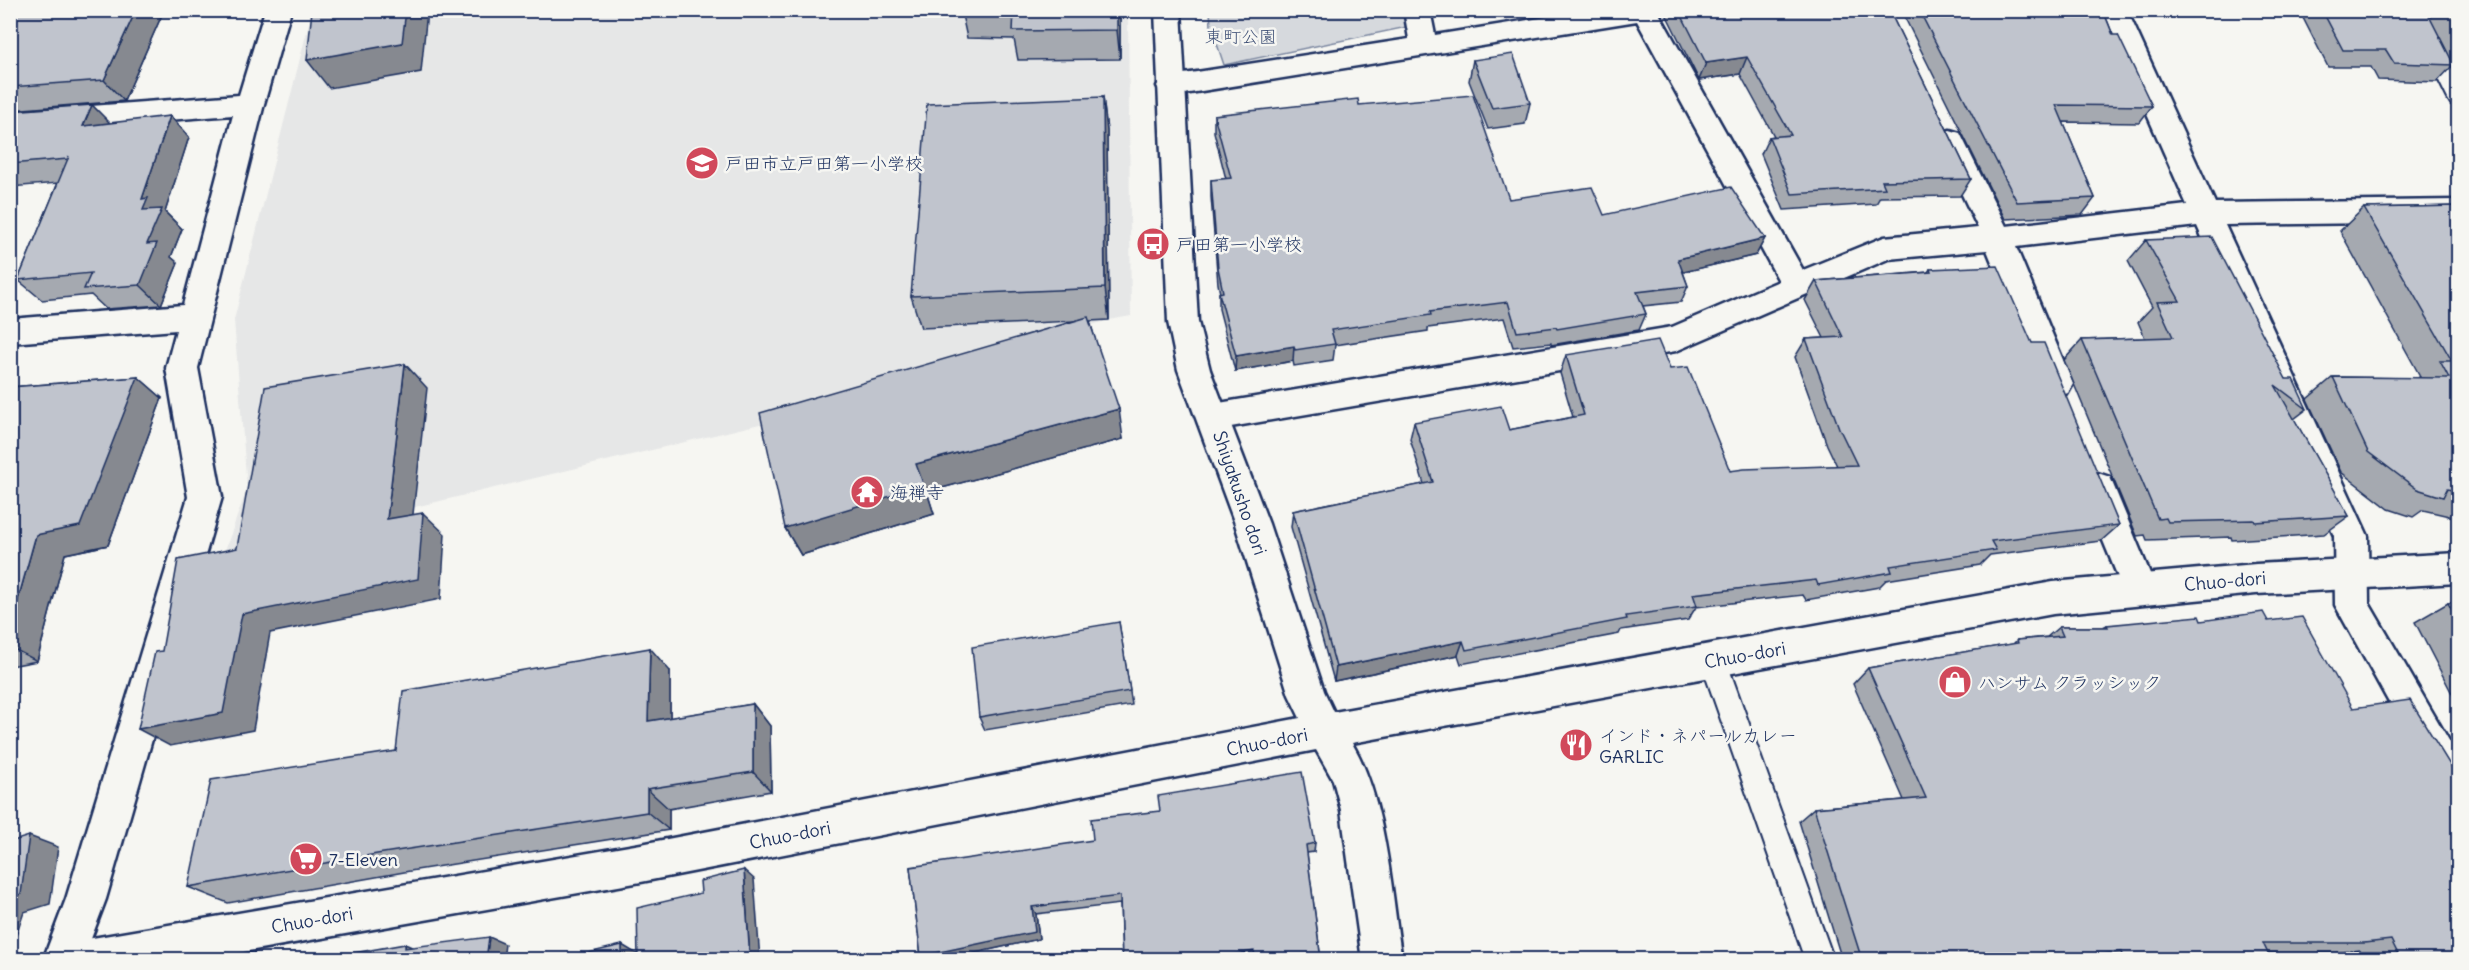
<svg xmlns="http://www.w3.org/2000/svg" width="2469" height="970" viewBox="0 0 2469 970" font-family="Delius,'Klee One',sans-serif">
<rect width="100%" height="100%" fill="#f6f6f2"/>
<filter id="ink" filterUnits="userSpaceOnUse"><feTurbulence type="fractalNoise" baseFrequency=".0167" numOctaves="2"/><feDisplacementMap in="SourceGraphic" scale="12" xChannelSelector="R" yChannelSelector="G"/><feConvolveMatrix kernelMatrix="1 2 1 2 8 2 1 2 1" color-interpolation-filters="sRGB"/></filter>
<g filter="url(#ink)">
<path fill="#e6e7e7" d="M312 11H1128L1131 316 1109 320 764 423 224 553 247 489 234 320Z"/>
<path fill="#d6d9dd" stroke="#78849e" stroke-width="1.5" d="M1210 11H1404L1407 27 1224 65 1211 26Z"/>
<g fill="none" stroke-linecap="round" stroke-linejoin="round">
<defs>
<g id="lane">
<path d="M2404 10H2423L2458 80V106L2451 104 2448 99Z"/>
<path d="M1713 648 1722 652 1726 660 1834 960H1805L1700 660 1704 652Z"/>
</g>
<g id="street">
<path d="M265 10H291L264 104 198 368 222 497 106 899 83 960H43L66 899 188 497 166 368 176 330 10 343V319L183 305 233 115 10 132V112L239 95Z"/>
<path d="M1404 10H1430L1435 35 1591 10H1663L1660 15 1803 270 1884 237 1978 228 1936 140 1940 133 1950 130 1960 133 2006 226 2187 205 2101 10H2127L2215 203 2458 200V222L2225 225 2368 536 2369 603 2458 756V809L2445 804 2335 605 2334 536 2197 226 2016 247 2073 384 2068 393 2057 397 2046 393 2041 384 1987 250 1888 259 1676 351 1213 430 1202 426 1197 417 1202 408 1213 404 1672 327 1779 281 1637 21 1171 96 1161 93 1157 86 1161 79 1171 76 1409 39Z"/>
<path d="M2098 473 2110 477 2156 588 2151 599 2139 603 2127 599 2081 487 2086 477Z"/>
</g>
<path id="secondary" d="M1155 10H1181L1198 322 1210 370 1269 524 1324 691 1334 712 2053 582 2256 564 2458 553V583L2256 594 2053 614 1352 743C1387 802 1391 892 1402 960H1362L1341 810 1333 780 1316 750 641 882 198 960H61L67 946 81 940 641 844 1300 718 1289 695 1235 524 1178 370 1168 322Z"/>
</defs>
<use href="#lane" stroke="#1b2f5e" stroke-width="4"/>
<use href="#street" stroke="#1b2f5e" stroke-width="5"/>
<use href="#secondary" stroke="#1b2f5e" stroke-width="5"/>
<use href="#lane" fill="#f6f6f2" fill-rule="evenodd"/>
<use href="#street" fill="#f6f6f2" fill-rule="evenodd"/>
<use href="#secondary" fill="#f6f6f2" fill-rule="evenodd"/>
</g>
<g fill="#a5a9b0" stroke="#1b2f5e" stroke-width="1.5">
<path d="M10 10H164L124 101 10 110Z"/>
<path d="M961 10H1120V59L1018 60 1014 39 967 38Z"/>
<path d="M1664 10H1889L1971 179 1960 196 1880 197 1876 204 1784 210 1761 154 1769 137 1774 136 1740 74 1699 80Z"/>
<path d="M1901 10H2103L2113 35 2152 106 2139 123 2063 122 2095 198 2082 215 2005 219Z"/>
<path d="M2299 10H2458V79L2452 66 2437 82 2378 80 2371 67H2328Z"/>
<path d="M1473 60 1530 103 1525 124 1488 129 1469 81Z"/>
<path d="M1103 97 1107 131 1109 320 1090 321 1123 439 927 492 934 514 801 555 785 528 1073 321 921 328 911 296Z"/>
<path d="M92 105 109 123 189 137 165 212 182 229 171 257 178 263 161 305 106 309 91 295 42 300 18 280 58 183 10 187V111Z"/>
<path d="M1359 105 1509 199 1604 215 1765 238 1756 255 1683 272 1688 286 1681 302 1643 306 1646 314 1639 330 1551 345V343L1513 347 1504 318 1428 328V331L1335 345 1333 360 1294 366 1293 361 1235 371 1219 309V293H1220L1218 284 1211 197V180L1226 179 1214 132V115Z"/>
<path d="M2458 206V518L2423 510 2413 517 2389 509 2341 472 2307 399 2333 377 2418 378 2420 376 2340 231 2364 208Z"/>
<path d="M2146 240 2286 379 2307 409 2294 419 2349 516 2324 534 2232 540 2231 537 2147 540 2145 535 2137 536 2064 360 2082 340 2145 338 2138 322 2152 307 2128 261Z"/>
<path d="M1930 269 2032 343 2119 525 2101 541 1990 555 1980 565 1886 580 1879 587 1806 600 1803 595 1696 607 1688 620 1621 630 1619 634 1461 664 1458 655 1334 681 1291 527 1293 511 1424 484 1410 439 1414 422 1509 430 1573 417 1560 373 1566 355 1670 369 1730 471 1837 466 1827 445 1795 357 1806 339 1824 338 1805 300 1816 281 1928 272Z"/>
<path d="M138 377 162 398 108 545 65 554 37 661 10 666V387Z"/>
<path d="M2458 602V705L2415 622 2448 603Z"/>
<path d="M2201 621 2458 960H2364L2359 950 2333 953H2267L2271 960H1842L1799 821 1814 808 1904 800 1853 684 1868 668 2013 644 2017 640 2047 637 2059 627H2103L2107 625Z"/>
<path d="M1119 622 1132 705 985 730 979 717Z"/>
<path d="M670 671V718L753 704 770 726 771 791 669 809V830L410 871 228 903 188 887 396 751Z"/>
<path d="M1315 843 1314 852 1307 853 1321 960H1254V958L1245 960H1122L1120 904 1036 914 1039 939 943 960H924L921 956 910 867Z"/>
</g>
<g fill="#868990" stroke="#1b2f5e" stroke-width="1.5">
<path d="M136 10H164L124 101 104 80Z"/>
<path d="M406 10H429L427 11 421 72 329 88 307 60Z"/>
<path d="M1117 10H1120V59L1117 30Z"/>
<path d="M1747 57 1740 74 1699 80 1706 63Z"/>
<path d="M1103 97 1107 131 1109 320 1105 288Z"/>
<path d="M92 105 113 126H83Z"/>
<path d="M170 116 189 137 165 212 182 229 171 257 178 263 161 305 140 285 147 244 142 199Z"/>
<path d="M1765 238 1756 255 1671 275 1678 259Z"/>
<path d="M1294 346 1293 361 1235 371 1236 356Z"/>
<path d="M405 364 427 388 410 541 387 519Z"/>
<path d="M138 377 162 398 108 545 65 554 37 661 10 647V628L36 535Z"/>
<path d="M1119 409 1123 439 927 492 934 514 801 555 785 528 916 464Z"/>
<path d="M423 513 445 534 441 599 270 633 253 730 170 746 138 729 242 614Z"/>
<path d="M1463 641 1458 655 1334 681 1336 667Z"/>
<path d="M650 648 670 671V743L648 721Z"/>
<path d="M753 704 770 726 771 791 753 772Z"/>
<path d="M647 789 669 809V830L647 812Z"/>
<path d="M29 836 58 847 50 904 24 912 13 945 10 946V898Z"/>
<path d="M744 870 754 879 760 960H750Z"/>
<path d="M1032 907 1036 914 1039 939 943 960H924L921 956Z"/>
<path d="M489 937 505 944 503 960H486Z"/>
<path d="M405 944 423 952 405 948Z"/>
<path d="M622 945 637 954V960H622Z"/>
</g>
<g fill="#c0c4cd" stroke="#1b2f5e" stroke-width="1.5">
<path d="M10 10H136L104 80 10 87Z"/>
<path d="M312 10H406L402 43 307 60Z"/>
<path d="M1014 10H1117V30L1013 31Z"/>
<path d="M1679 10H1889L1971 179 1882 181 1885 188 1792 194 1769 137 1791 135 1747 57 1706 63Z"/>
<path d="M1919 10H2103L2113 35H2118L2152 106 2056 105 2095 198 2017 202Z"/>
<path d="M2322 10H2426L2454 65 2394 63 2386 50H2343Z"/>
<path d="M1513 54 1530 103 1492 108 1473 60Z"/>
<path d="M1473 95 1509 199 1592 187 1604 215 1731 187 1765 238 1678 259 1688 286 1637 292 1646 314 1557 329 1556 327 1517 332 1508 302 1430 312 1431 315 1331 330 1335 344 1295 350 1294 346 1236 356 1219 293 1223 292 1218 268 1211 180 1231 178 1214 115 1358 99 1359 105Z"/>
<path d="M1103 97 1105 288 911 296 927 104Z"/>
<path d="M92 105 83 126 170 116 142 199 148 198 143 210 162 209 147 244 157 243 140 285 84 289 91 273 18 280 69 156 68 159 10 164V111Z"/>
<path d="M2458 206V491L2447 489 2443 497 2417 489 2368 452 2333 377 2449 378 2440 361H2452L2364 208Z"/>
<path d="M2212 237 2286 379H2293L2307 409 2275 385 2349 516 2255 522 2254 520 2168 522 2166 518 2158 519 2082 340 2173 337 2157 302 2180 301 2146 240Z"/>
<path d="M1998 266 2032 343H2044L2119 525 1991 541 1996 550 1890 566 1892 572 1818 585 1816 580 1693 594 1697 606 1626 616 1627 619 1466 650 1463 641 1336 667 1293 511 1433 482 1414 422 1501 406 1509 430 1584 415 1566 355 1658 340 1670 369 1688 367 1730 471 1744 469 1857 465 1839 428 1806 339 1843 337 1816 281 1931 272 1930 269Z"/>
<path d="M1088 317 1119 409 916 464 924 486 785 528 760 413Z"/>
<path d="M405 364 387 519 423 513 418 579 242 614 223 713 138 729 155 652 162 651 178 560 237 548 265 387Z"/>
<path d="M138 377 80 526 36 535 10 628V387Z"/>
<path d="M2458 602V622L2448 603Z"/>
<path d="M2263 612 2268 621 2302 617 2353 708 2410 700 2458 778V960H2401L2391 940 2364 943H2263L2271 960H2125L2122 952 2039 960H1862L1814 808 1926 798 1868 668 2018 643 2017 640 2063 636 2059 627H2108L2107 625 2199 616 2201 621Z"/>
<path d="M1119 622 1130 691 979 717 972 647Z"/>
<path d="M650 648 648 721 753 704V772L647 789V812L377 854 188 887 211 780 396 751 403 691Z"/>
<path d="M1302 772 1315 843 1306 845 1321 960H1256L1254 951 1203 960H1122L1120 896 1032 907 1035 932 921 956 910 867 1093 840 1091 819 1160 811 1158 796Z"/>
<path d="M29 836 21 894 10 898V842Z"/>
<path d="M744 870 750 960H638L637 908 701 893 700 881Z"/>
<path d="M489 937 486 960H353L354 953 405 944V948Z"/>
<path d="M622 945V960H567V958Z"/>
</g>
</g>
<defs>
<symbol id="school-disc" viewBox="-11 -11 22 22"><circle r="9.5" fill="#d1495b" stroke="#f6f6f2"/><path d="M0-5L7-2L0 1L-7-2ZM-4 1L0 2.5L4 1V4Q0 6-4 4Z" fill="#fff"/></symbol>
<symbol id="bus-disc" viewBox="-11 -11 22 22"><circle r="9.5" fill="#d1495b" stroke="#f6f6f2"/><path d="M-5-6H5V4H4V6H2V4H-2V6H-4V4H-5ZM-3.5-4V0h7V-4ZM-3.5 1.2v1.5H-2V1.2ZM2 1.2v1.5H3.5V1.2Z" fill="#fff"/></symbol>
<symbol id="temple-disc" viewBox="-11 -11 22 22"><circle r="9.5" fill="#d1495b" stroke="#f6f6f2"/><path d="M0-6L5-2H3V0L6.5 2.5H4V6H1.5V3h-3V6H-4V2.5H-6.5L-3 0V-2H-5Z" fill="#fff"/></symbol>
<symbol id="shop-disc" viewBox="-11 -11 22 22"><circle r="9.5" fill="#d1495b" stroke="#f6f6f2"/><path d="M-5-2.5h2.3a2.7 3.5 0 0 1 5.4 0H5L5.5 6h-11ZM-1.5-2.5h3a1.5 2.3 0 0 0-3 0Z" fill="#fff"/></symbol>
<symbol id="restaurant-disc" viewBox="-11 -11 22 22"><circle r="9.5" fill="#d1495b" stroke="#f6f6f2"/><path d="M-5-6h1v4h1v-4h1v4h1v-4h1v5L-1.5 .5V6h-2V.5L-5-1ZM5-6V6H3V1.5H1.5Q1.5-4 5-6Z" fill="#fff"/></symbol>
<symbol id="supermarket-disc" viewBox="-11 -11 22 22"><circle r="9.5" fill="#d1495b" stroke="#f6f6f2"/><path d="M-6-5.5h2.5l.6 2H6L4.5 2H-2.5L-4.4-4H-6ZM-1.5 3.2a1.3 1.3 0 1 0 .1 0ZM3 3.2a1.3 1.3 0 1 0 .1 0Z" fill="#fff"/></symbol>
</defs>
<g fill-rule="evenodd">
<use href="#school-disc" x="683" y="144" width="38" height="38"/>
<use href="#bus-disc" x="1134" y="225" width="38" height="38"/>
<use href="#temple-disc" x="848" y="473" width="38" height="38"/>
<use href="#shop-disc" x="1936" y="663" width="38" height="38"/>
<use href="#restaurant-disc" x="1557" y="726" width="38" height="38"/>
<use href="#supermarket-disc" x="287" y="840" width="38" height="38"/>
</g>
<g text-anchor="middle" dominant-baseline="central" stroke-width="5" stroke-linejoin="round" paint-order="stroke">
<g font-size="18" fill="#405177" stroke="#f6f6f2">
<text x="1241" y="36">東町公園</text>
</g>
<g font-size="18" fill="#1b2f5e" stroke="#f6f6f2" text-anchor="start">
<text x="725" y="163">戸田市立戸田第一小学校</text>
<text x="1176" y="244">戸田第一小学校</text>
<text x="890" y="492">海禅寺</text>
<text x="1978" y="682">ハンサム クラッシック</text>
<text x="1599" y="735">インド・ネパールカレー<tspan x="1599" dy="21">GARLIC</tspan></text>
<text x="329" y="859">7-Eleven</text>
</g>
<g font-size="18" fill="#1b2f5e" stroke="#f6f6f2">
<text transform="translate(1240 493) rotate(71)">Shiyakusho dori</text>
<text transform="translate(2225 581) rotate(-5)">Chuo-dori</text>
<text transform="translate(1745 655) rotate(-10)">Chuo-dori</text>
<text transform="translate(1267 742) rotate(-11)">Chuo-dori</text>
<text transform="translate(790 835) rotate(-11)">Chuo-dori</text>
<text transform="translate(312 920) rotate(-10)">Chuo-dori</text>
</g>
</g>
<rect width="2469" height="970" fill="none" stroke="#f6f6f2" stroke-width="36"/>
<rect x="18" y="18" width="2433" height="934" fill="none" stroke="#1b2f5e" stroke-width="2" filter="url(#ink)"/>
</svg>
